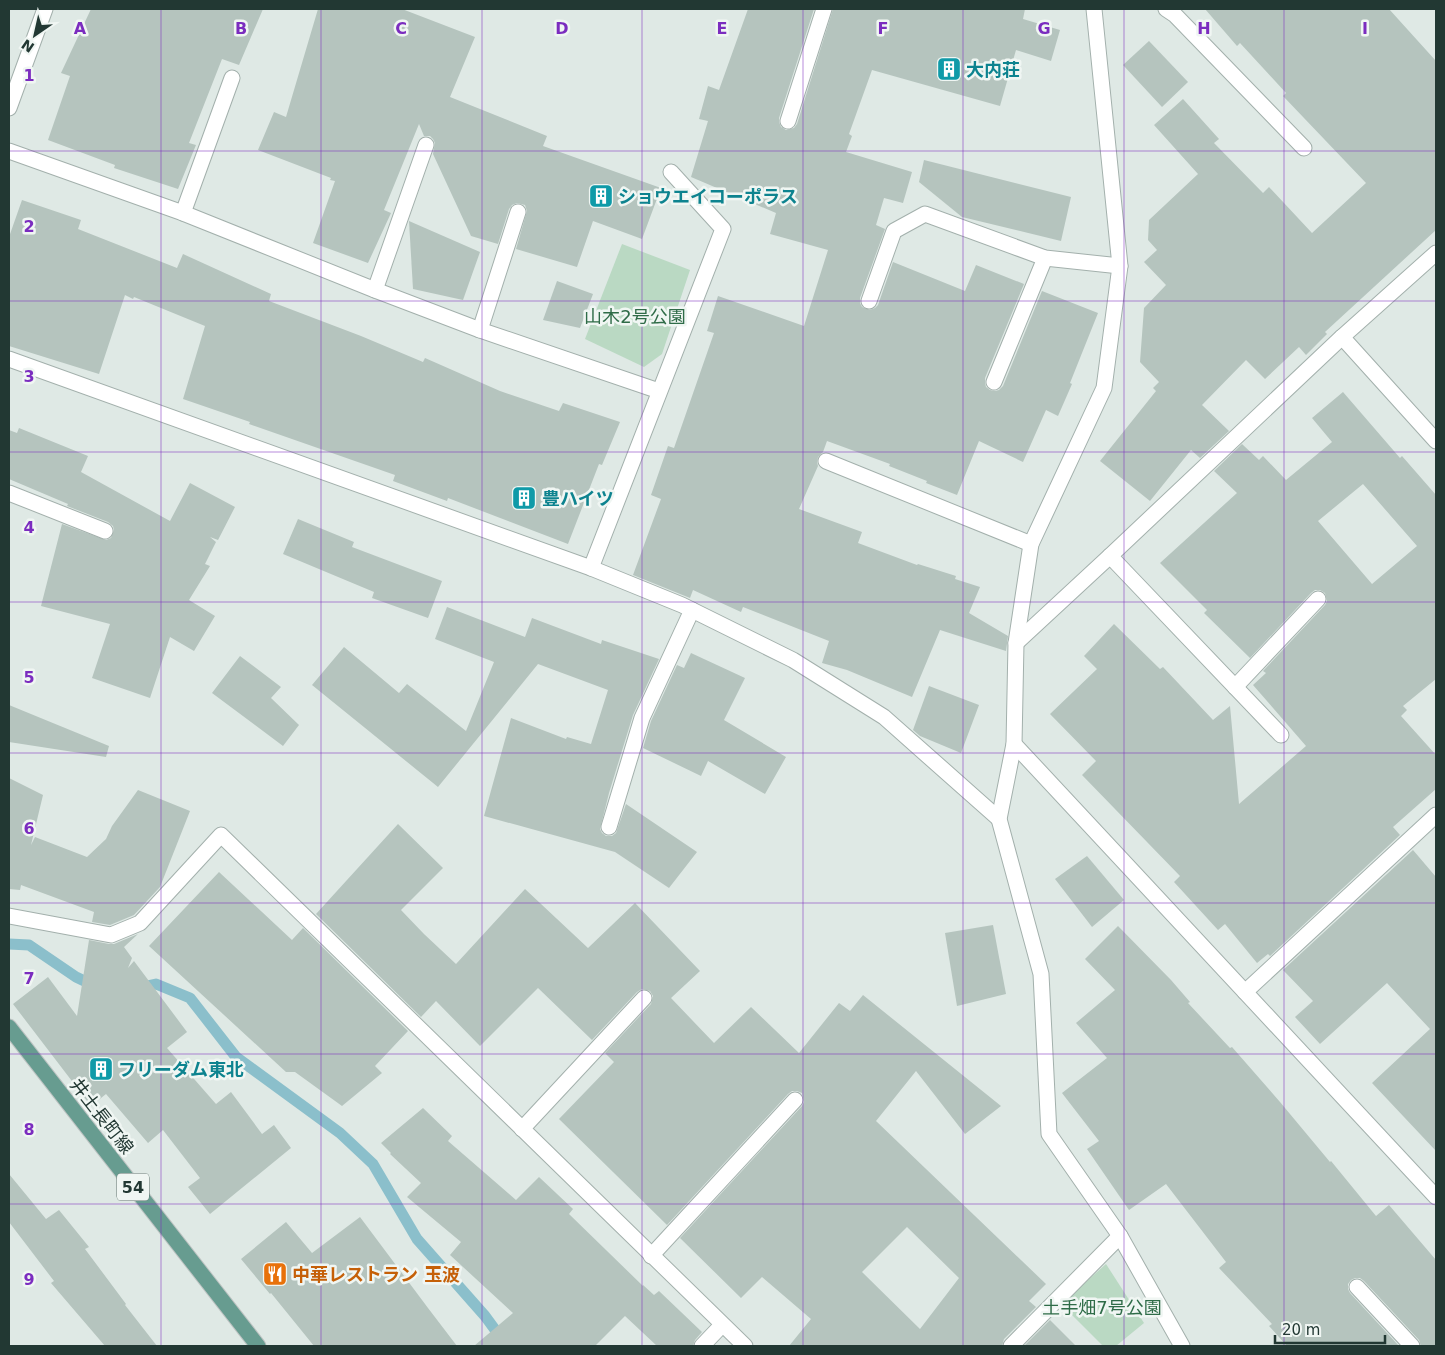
<svg xmlns="http://www.w3.org/2000/svg" width="1445" height="1355" viewBox="0 0 1445 1355" font-family="'DejaVu Sans','Noto Sans JP',sans-serif">
<rect width="100%" height="100%" fill="#dfe9e5"/>
<g fill="#bad9c3">
<path d="M622 244 690 270 662 354 644 367 585 339Z"/>
<path d="M1106 1264 1144 1323 1116 1346H1103L1061 1304Z"/>
</g>
<g fill="none" stroke-linecap="round" stroke-linejoin="round">
<g stroke="#8bbfcb" stroke-width="11">
<path d="M9 944 29 945 76 977 95 986"/>
<path d="M138 988 156 984 190 998 236 1057 340 1133 373 1164 417 1239 485 1316 507 1346"/>
</g>
</g>
<g fill="#b5c4be" fill-rule="evenodd">
<path d="M91 9H263L239 65 222 59 189 143 196 145 178 189 114 168 115 165 48 140 70 76 61 73Z"/>
<path d="M318 9H402L475 37 450 97 547 136 543 146 661 188 642 239 593 221 577 267 516 249 527 211 525 205 517 203 512 205 509 209 498 244 471 236 433 154 435 143 433 139 430 136H424L419 124 384 210 391 213 368 263 313 243 335 181 330 180 331 178 258 150 274 112 286 117Z"/>
<path d="M748 9H814L779 118V122L781 127 786 130 794 128 797 124 833 9H1025L1023 19 1060 30 1051 61 1016 50 1000 106 872 70 849 134 852 136 846 152 912 172 903 203 884 198 876 225 885 229 860 298V303L862 307 870 310 875 308 878 305 893 262 965 291 976 265 1024 284 985 378V383L986 387 990 390 995 391 999 390 1003 386 1042 291 1098 313 1070 383 1072 384 1058 416 1046 410 1023 462 979 441 957 495 926 483 927 481 889 466 890 464 827 441 823 452 818 457 817 462 818 466 799 509 862 532 858 543 917 565 918 564 956 576 955 579 980 587 969 613 1008 636 1006 651 940 630 912 697 847 670 822 663 829 641 743 607 741 612 693 590 690 598 633 575 661 499 651 495 668 446 674 448 714 333 707 331 718 296 804 326 828 250 770 234 776 213 691 177 708 121 699 119 708 86 719 90Z"/>
<path d="M1205 9H1389L1436 61V230L1325 332 1327 334 1306 355 1299 347 1265 379 1246 360 1202 405 1229 431 1200 458 1191 450 1150 501 1100 461 1156 391 1153 388 1159 382 1140 362 1144 308 1166 285 1144 262 1157 250 1148 240 1149 220 1198 174 1154 125 1183 99 1219 139 1214 143 1263 193 1269 187 1312 233 1366 183 1283 96 1286 93 1240 43 1237 46Z"/>
<path d="M1149 41 1188 82 1162 107 1123 65Z"/>
<path d="M924 160 1071 197 1061 241 962 217 919 182Z"/>
<path d="M22 200 81 220 78 229 177 268 183 254 271 294 269 301 361 336 423 362 425 358 500 391 559 411 563 403 620 422 602 465 599 464 568 544 448 498 447 501 393 481 395 475 249 424 250 422 183 399 205 326 134 297 133 299 125 295 99 374 9 346V237Z"/>
<path d="M409 221 480 252 463 300 413 289Z"/>
<path d="M557 281 593 294 580 328 543 320Z"/>
<path d="M1343 392 1400 458 1402 456 1436 495V679L1403 706 1407 710 1401 716 1436 755V789L1393 827 1400 835 1270 956 1268 954 1257 963 1225 924 1218 930 1174 882 1180 876 1082 775 1096 761 1050 714 1097 669 1084 656 1114 624 1160 669 1163 667 1213 720 1230 706 1239 804 1306 746 1253 685 1266 673 1263 671 1325 605 1327 601 1325 593 1320 590H1315L1311 593 1250 658 1204 613 1207 610 1160 563 1237 493 1214 471 1242 444 1259 460 1263 456 1286 480 1332 442 1312 418ZM1363 484 1417 546 1372 584 1318 521Z"/>
<path d="M19 428 88 456 81 472 170 521 190 483 235 507 218 540 210 537 216 542 205 564 210 566 189 600 215 616 194 651 170 637 150 698 92 678 110 624 41 606 62 524 106 540 111 538 114 530 113 526 108 522 67 506 68 504 9 479V430L17 433Z"/>
<path d="M298 519 354 542 352 547 442 581 428 618 372 598 374 592 283 554Z"/>
<path d="M447 607 525 637 532 618 601 644 602 640 659 659 633 715 609 793 600 829 602 833 606 836H612L616 833 626 804 697 852 669 888 615 852 484 816 511 718 566 739 567 737 591 744 608 690 538 664 438 787 312 685 344 647 399 693 407 684 466 731 494 662 435 639Z"/>
<path d="M691 653 745 678 724 720 786 757 765 794 708 761 701 776 643 748 651 721 677 665 684 668Z"/>
<path d="M240 656 281 687 271 698 299 725 283 746 212 693Z"/>
<path d="M929 686 979 705 961 753 920 736 913 730Z"/>
<path d="M9 705 109 746 106 757 9 742Z"/>
<path d="M9 778 43 795 31 845 35 837 87 857 106 839 112 826 138 790 190 811 160 887 134 915 110 925 92 922 94 912 21 885 20 890 9 889Z"/>
<path d="M398 824 443 868 401 910 424 934 456 964 525 889 588 948 635 903 700 971 671 998 714 1043 751 1007 799 1053 839 1003 850 1011 863 995 1001 1106 965 1134 916 1071 876 1121 1046 1284 1029 1301 1036 1307 1004 1339 1002 1346H789L811 1319 762 1277 741 1298 680 1238 802 1106 804 1102 802 1093 797 1091H792L788 1094 667 1225 559 1119 614 1062 605 1053 651 1004 653 996 650 991 642 989 637 992 592 1040 538 988 480 1046 436 1001 421 1017 316 914ZM907 1227 959 1278 920 1329 862 1272Z"/>
<path d="M1413 850 1436 877V1151L1372 1083 1430 1029 1387 983 1320 1044 1295 1017 1313 1001 1283 970Z"/>
<path d="M1087 856 1124 900 1092 927 1055 879Z"/>
<path d="M219 872 292 940 303 928 408 1031 375 1066 382 1073 342 1106 295 1072H286L149 946Z"/>
<path d="M993 925 1006 994 957 1006 945 933Z"/>
<path d="M1118 926 1171 980 1190 1002 1188 1003 1230 1048 1232 1047 1280 1102 1330 1162 1331 1161 1376 1216 1389 1205 1436 1260V1346H1421L1419 1340 1364 1281 1360 1278H1355L1351 1280 1348 1284V1289L1350 1293 1399 1346H1287L1269 1326 1272 1324 1219 1268 1226 1262 1166 1184 1129 1210 1087 1149 1099 1141 1062 1093 1107 1058 1076 1023 1115 990 1085 959Z"/>
<path d="M138 934 124 947 132 958 128 968 134 961 187 1032 167 1048 216 1104 231 1092 262 1134 274 1125 291 1148 210 1214 188 1187 200 1178 163 1130 148 1143 106 1094 91 1106 13 1004 48 977 77 1016 89 940 109 944H114Z"/>
<path d="M423 1108 452 1136 448 1141 516 1200 539 1177 573 1209 569 1214 643 1286V1285L654 1295 659 1291 702 1332 695 1340 693 1346H657L625 1316 595 1346H474L513 1313 450 1255 461 1242 407 1197 421 1183 390 1154 391 1153 381 1143Z"/>
<path d="M9 1174 46 1219 59 1210 89 1247 85 1249 126 1304 125 1305 157 1346H105L51 1283 54 1281 9 1222Z"/>
<path d="M360 1217 428 1308 457 1346H314L271 1293 270 1294 241 1259 286 1222 312 1253Z"/>
<path d="M1050 1320 1076 1346H1024Z"/>
</g>
<g fill="none" stroke-linecap="round" stroke-linejoin="round">
<defs>
<g id="service">
<path d="M522 1129 644 998"/>
<path d="M1357 1287 1412 1346"/>
</g>
<g id="minor">
<path d="M1094 9 1120 266 1104 388 1031 544 1016 643 1014 744 999 819 1041 974 1049 1134 1120 1236 1182 1346"/>
<path d="M1166 9 1175 15 1304 148"/>
<path d="M9 108 45 9"/>
<path d="M788 121 824 9"/>
<path d="M9 151 183 213 375 290 480 330 659 391"/>
<path d="M183 213 232 78"/>
<path d="M375 290 426 145"/>
<path d="M869 301 894 231 925 214 1045 258 1120 266"/>
<path d="M480 330 518 212"/>
<path d="M1342 337 1436 441"/>
<path d="M9 359 591 568 682 605 793 660 884 717 999 819"/>
<path d="M994 382 1045 258"/>
<path d="M826 461 1031 544"/>
<path d="M9 493 105 531"/>
<path d="M1110 556 1281 735"/>
<path d="M591 568 723 229 671 172"/>
<path d="M1016 643 1110 556 1342 337 1436 253"/>
<path d="M1235 687 1318 599"/>
<path d="M1014 744 1436 1197"/>
<path d="M609 827 642 718 692 610"/>
<path d="M9 916 111 935 140 923 221 835 745 1346"/>
<path d="M1245 992 1436 815"/>
<path d="M651 1256 795 1100"/>
<path d="M702 1346 722 1325"/>
<path d="M1011 1346 1120 1236"/>
</g>
<path id="primary" d="M9 1027 258 1346"/>
</defs>
<use href="#service" stroke="#a3b0ac" stroke-width="17"/>
<use href="#minor" stroke="#a3b0ac" stroke-width="17"/>
<use href="#primary" stroke="#bdc3c2" stroke-width="17"/>
<use href="#service" stroke="#fff" stroke-width="15"/>
<use href="#minor" stroke="#fff" stroke-width="15"/>
<use href="#primary" stroke="#679c90" stroke-width="15"/>
</g>
<path fill="none" stroke="#7b2cbf" stroke-width="1" stroke-opacity="0.55" d="M161 9V1346M321 9V1346M482 9V1346M642 9V1346M803 9V1346M963 9V1346M1124 9V1346M1284 9V1346M9 151H1436M9 301H1436M9 452H1436M9 602H1436M9 753H1436M9 903H1436M9 1054H1436M9 1204H1436"/>
<defs>
<symbol id="building-square" viewBox="-11 -11 22 22"><rect x="-9" y="-9" width="18" height="18" rx="4" fill="#0f9aa8" stroke="#f0f6f3"/><path d="M-4-6H4V6H1V3H-1V6H-4ZM-2.5-4.3h1.7v1.8h-1.7ZM.8-4.3h1.7v1.8H.8ZM-2.5-1h1.7V.8h-1.7ZM.8-1h1.7V.8H.8Z" fill="#fff"/></symbol>
<symbol id="restaurant-square" viewBox="-11 -11 22 22"><rect x="-9" y="-9" width="18" height="18" rx="4" fill="#e8710a" stroke="#f0f6f3"/><path d="M-5-6h1v4h1v-4h1v4h1v-4h1v5L-1.5 .5V6h-2V.5L-5-1ZM5-6V6H3V1.5H1.5Q1.5-4 5-6Z" fill="#fff"/></symbol>
</defs>
<g fill-rule="evenodd">
<use href="#building-square" x="935" y="55" width="28" height="28"/>
<use href="#building-square" x="587" y="182" width="28" height="28"/>
<use href="#building-square" x="510" y="484" width="28" height="28"/>
<use href="#building-square" x="87" y="1055" width="28" height="28"/>
<use href="#restaurant-square" x="261" y="1260" width="28" height="28"/>
</g>
<g text-anchor="middle" dominant-baseline="central" stroke-width="5" stroke-linejoin="round" paint-order="stroke">
<rect fill="#f0f6f3" stroke="#60716d" stroke-width="1" x="117" y="1173.5" width="32" height="27" rx="4"/>
<g font-size="16" font-weight="bold" fill="#223833">
<text x="133" y="1187">54</text>
</g>
<g font-size="18" font-weight="bold" fill="#0d838f" stroke="#f0f6f3" text-anchor="start">
<text x="966" y="69">大内荘</text>
<text x="618" y="196">ショウエイコーポラス</text>
<text x="542" y="498">豊ハイツ</text>
<text x="118" y="1069">フリーダム東北</text>
</g>
<g font-size="18" fill="#2f6c48" stroke="#f0f6f3">
<text x="635" y="316">山木2号公園</text>
<text x="1102" y="1307">土手畑7号公園</text>
</g>
<g font-size="18" fill="#223833" stroke="#f0f6f3">
<text transform="translate(102 1116) rotate(52)">井土長町線</text>
</g>
<g font-size="18" font-weight="bold" fill="#c56008" stroke="#f0f6f3" text-anchor="start">
<text x="292" y="1274">中華レストラン 玉波</text>
</g>
</g>
<g font-size="16" text-anchor="middle" font-weight="bold" fill="#7b2cbf" stroke="#f0f6f3" stroke-width="5" stroke-linejoin="round" paint-order="stroke">
<text x="80" y="34">A</text>
<text x="241" y="34">B</text>
<text x="401" y="34">C</text>
<text x="562" y="34">D</text>
<text x="722" y="34">E</text>
<text x="883" y="34">F</text>
<text x="1044" y="34">G</text>
<text x="1204" y="34">H</text>
<text x="1365" y="34">I</text>
<text x="29" y="81">1</text>
<text x="29" y="232">2</text>
<text x="29" y="382">3</text>
<text x="29" y="533">4</text>
<text x="29" y="683">5</text>
<text x="29" y="834">6</text>
<text x="29" y="984">7</text>
<text x="29" y="1135">8</text>
<text x="29" y="1285">9</text>
</g>
<rect width="1445" height="1355" fill="none" stroke="#223833" stroke-width="20"/>
<g transform="translate(35 35) rotate(214)" stroke="#f0f6f3" stroke-width="4" paint-order="stroke">
<path d="M0-4L9 19L0 12L-9 19Z" fill="#223833"/>
<text y="-8" font-size="14" font-weight="bold" text-anchor="middle" fill="#223833">N</text>
</g>
<path d="M1275 1335v8h110v-8" fill="none" stroke="#223833" stroke-width="2.5"/>
<text x="1282" y="1335" font-size="15" fill="#223833" stroke="#f0f6f3" stroke-width="4" paint-order="stroke">20 m</text>
</svg>
